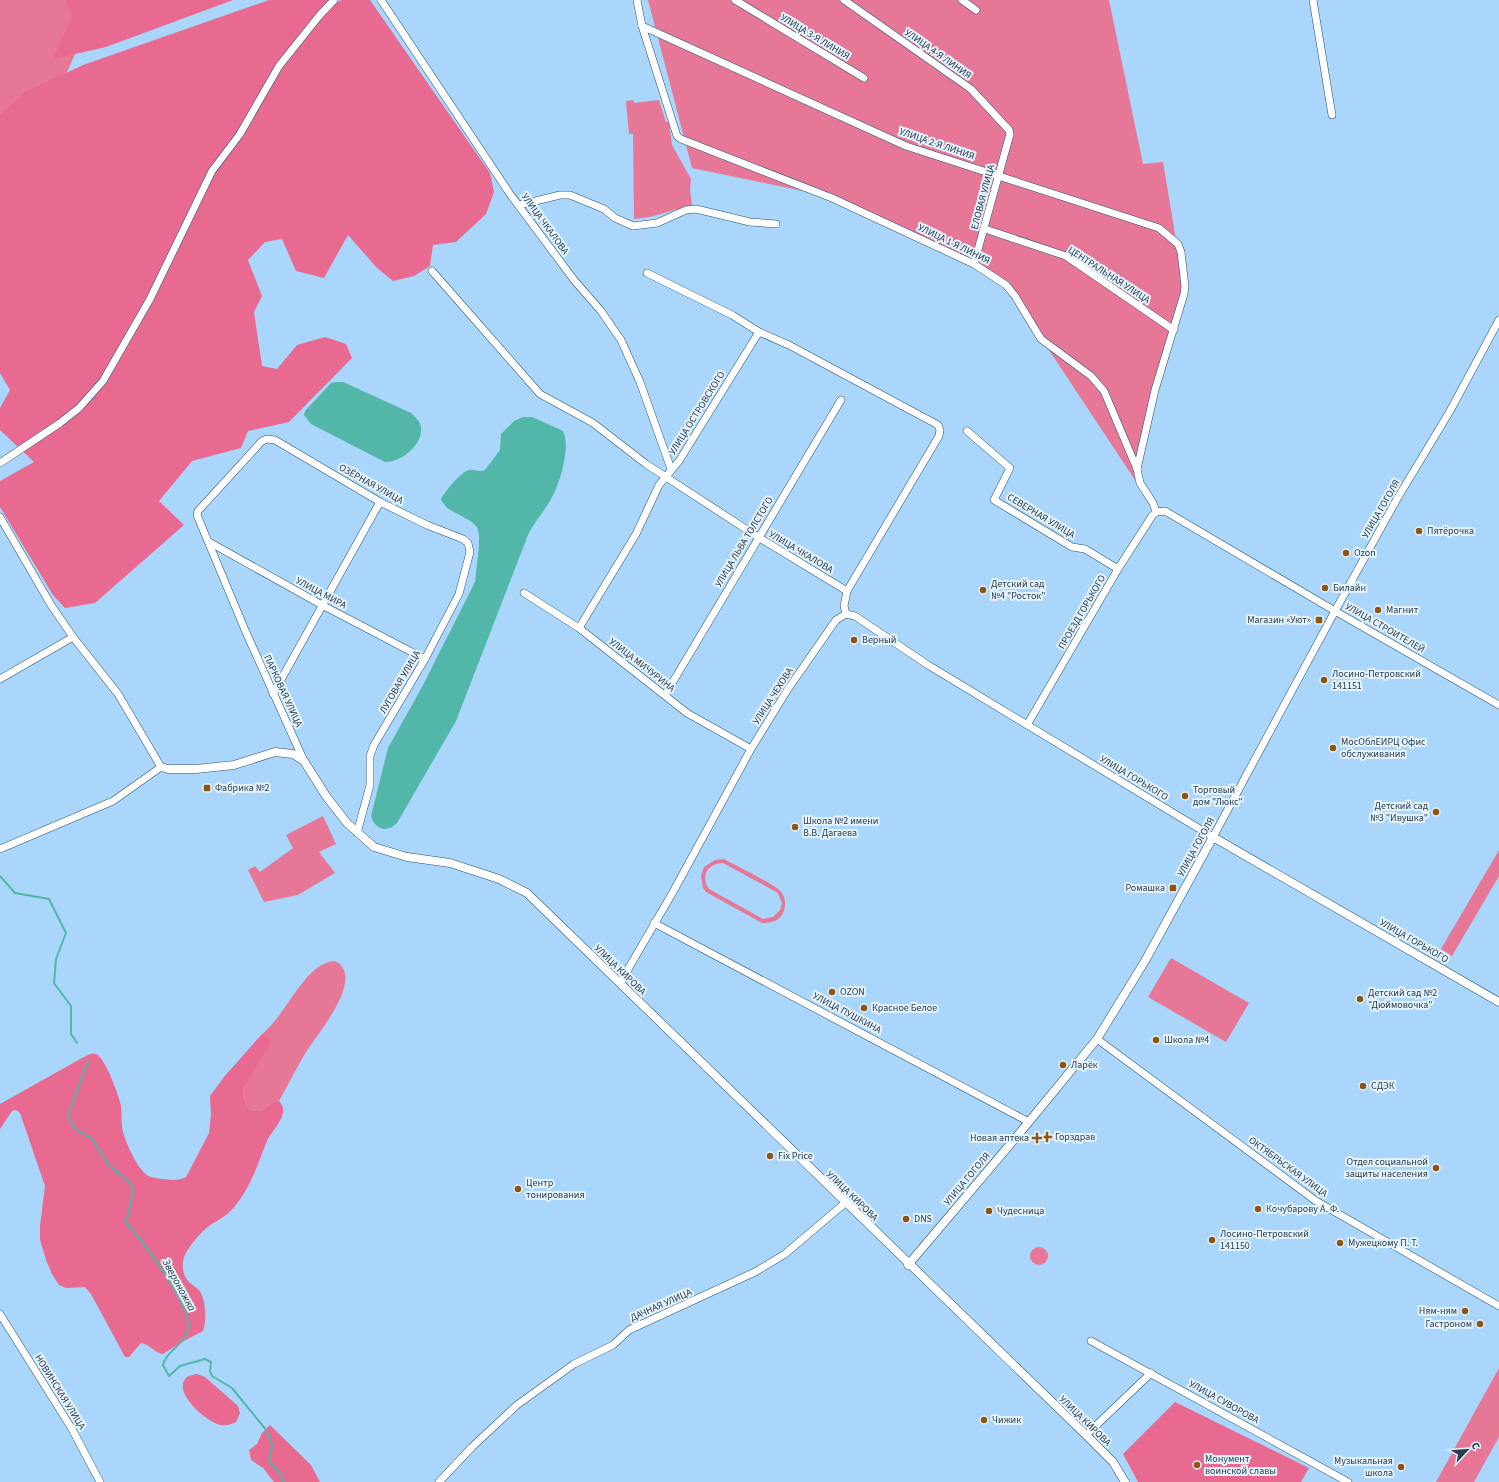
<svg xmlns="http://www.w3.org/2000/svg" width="1499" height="1482" viewBox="0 0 1499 1482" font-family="'Source Sans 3',sans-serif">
<rect width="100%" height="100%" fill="#a9d6fa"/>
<g fill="#e77797" fill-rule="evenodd">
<path d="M0 0H81L84 34 16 186 0 199Z"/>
<path d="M648 0H1109L1143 164 1163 162 1184 287 1135 480 1004 282 837 198 692 168Z"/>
<path d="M633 100 634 103 659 100 666 122H669L672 145 691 179 690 190 692 205 650 217 634 219 633 134H629L626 101Z"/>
<path d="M323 816 336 844 319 852 335 873 298 895 264 902 248 870 255 866 260 872 293 848 286 835Z"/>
<path d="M1499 850V876L1452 956 1441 949Z"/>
<path d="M724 859C735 865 776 885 781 892 786 898 786 906 783 913 779 921 771 923 762 923L706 892 703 888 701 876 704 867 715 860ZM720 863H723L778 893 782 903 780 910 773 917 763 919 709 889C701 878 706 865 720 863Z"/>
<path d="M1171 958 1249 1003 1226 1042 1148 997Z"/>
<path d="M335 961C366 977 319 1032 308 1049 297 1066 289 1084 279 1101 266 1102 265 1116 249 1109L244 1100 243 1089 271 1041 262 1034C286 1016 305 962 335 961Z"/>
<circle cx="1039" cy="1256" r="9"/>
<path d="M1499 1368V1437L1474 1482H1436Z"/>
</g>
<g fill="#e86a91">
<path d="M65 0H233L106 47 53 59 72 16Z"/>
<path d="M269 0H338L339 2 341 0H370L490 173 494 192 486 214 456 242 433 245 430 266 414 276 393 281 377 268 348 235 324 278 296 271 282 239 265 242 248 260 262 296 254 312 262 366 277 369 297 345 325 337 346 344 352 358 289 422 248 431 241 448 192 461 159 501 184 525 95 603 65 608 53 595 0 507V481L34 462 0 430V408L10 390 0 373V115L25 92 83 65Z"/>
<path d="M262 1034 272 1041 243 1089 244 1100 249 1109C265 1116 266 1102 279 1101 282 1105 284 1107 283 1112 282 1122 271 1132 267 1141 258 1163 251 1187 235 1206 226 1217 219 1219 209 1226 201 1232 192 1243 187 1251 181 1260 181 1274 189 1282 192 1285 196 1287 199 1290 206 1299 207 1321 203 1331L180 1343 163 1354C154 1353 150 1344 141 1343L129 1357H125L91 1294 85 1287 66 1288 59 1285 52 1274 46 1260 40 1240V1226L45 1186 20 1113 16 1110 12 1111 0 1129V1104L82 1058C86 1056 91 1052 96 1054 105 1057 119 1096 121 1106 122 1113 121 1120 122 1127 124 1140 137 1168 147 1175 151 1178 157 1178 162 1179 171 1180 178 1181 186 1177L209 1133 211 1115 210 1096 224 1077Z"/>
<path d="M197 1374 205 1377 238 1406 240 1413 236 1422C232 1424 227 1426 221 1425 208 1423 172 1393 186 1378 189 1375 193 1375 197 1374Z"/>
<path d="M1175 1402 1309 1468 1301 1482H1138L1123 1454Z"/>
<path d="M270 1425 311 1465 320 1482H274L263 1468 251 1460 249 1450 257 1444 262 1433Z"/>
</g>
<g fill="#52b6a8">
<path d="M336 382H343L411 413C415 417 421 422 421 428 423 445 400 463 385 462L311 424 304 415 305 411 331 383Z"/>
<path d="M523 417H532L563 431C571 447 560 483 551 499 544 512 534 522 528 535L456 721 397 823C387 833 375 830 371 816L388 748 422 687 475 582 479 546V535L477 527 472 522 447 508 441 500C443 493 462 471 469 470 475 469 479 473 485 470L500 450 501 434 514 421Z"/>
</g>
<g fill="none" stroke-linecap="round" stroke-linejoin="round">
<g stroke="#52b6a8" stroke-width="2">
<path d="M0 876 15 893 49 899 66 933 56 959 54 983 71 1006V1034L77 1043"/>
<path d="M88 1061 68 1115 74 1128 92 1139 109 1165 131 1184 133 1192 126 1223C142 1239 192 1306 188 1328 186 1344 165 1352 163 1365L169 1376 180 1366 205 1359 211 1362 210 1371 212 1376 232 1388 267 1431 272 1445 269 1461 279 1472 284 1482"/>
</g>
<defs>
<g id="minor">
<path d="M381 0 510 194 574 280 601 311 621 340 640 382 671 469"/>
<path d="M637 0 642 26 677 136 681 139 832 198 974 264 1006 285 1015 296 1041 339 1091 376 1104 391 1137 469 1140 483 1153 503 1156 512"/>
<path d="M735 0 864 78"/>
<path d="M844 0 971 89 1009 130 1010 134 974 264"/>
<path d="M962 0 976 10"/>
<path d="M1313 0 1332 115"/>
<path d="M642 26 906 146 1159 228 1178 244 1181 252 1185 286 1184 294 1155 390 1137 469"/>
<path d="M519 205 560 195H570L604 209 615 218 633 226 657 223 686 210 696 209 750 222 776 224"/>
<path d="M985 229 1066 256 1174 330"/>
<path d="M432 271 540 394 593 423 646 464 758 537 847 591"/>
<path d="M647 273 732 315 759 332 789 345 938 425 940 430 939 436 847 591 844 606 846 614"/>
<path d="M967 431 1010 468 994 500 1072 547 1085 549 1118 569"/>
<path d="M0 463 60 423 79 408 103 381 150 299 212 171 240 134 279 66 319 16 334 0"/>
<path d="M1156 512 1165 511 1335 611 1499 705"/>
<path d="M0 517 51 605 73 637 118 694 161 767 113 801 0 849"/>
<path d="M209 542 322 605 425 659"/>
<path d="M524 593 579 628 687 713 751 749"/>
<path d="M846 614 855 616 928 665 1213 837 1335 611 1397 499 1450 411 1499 320"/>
<path d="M579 628 636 534 659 485 679 461 759 332"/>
<path d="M0 679 73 637"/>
<path d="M273 694 380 502"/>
<path d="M665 695 841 400"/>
<path d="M1027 725 1118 569 1152 516 1156 512"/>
<path d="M304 761 245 630 197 515 198 511 262 441 267 439 275 440 380 502 427 525 463 539 468 543 470 552 459 594 425 659 374 745 370 756V785L357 833"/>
<path d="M654 923 1029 1122"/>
<path d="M620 983 673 892 751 749 788 689 836 620 846 614"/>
<path d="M1097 1039 1316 1201 1499 1306"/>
<path d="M0 1314 72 1429 100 1482"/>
<path d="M1091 1341 1348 1482"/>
<path d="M1086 1435 1151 1373"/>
<path d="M439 1482 472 1447 517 1405 574 1364 613 1345 629 1330 755 1272 785 1254 845 1203"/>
</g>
<g id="tertiary">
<path d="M161 767 168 769H196L234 765 275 752 293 754 304 761 326 796 347 823 374 847 407 857 450 863 499 879 527 893 1086 1435 1113 1462 1125 1482"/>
<path d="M908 1265 1018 1135 1097 1039 1145 961 1213 837 1499 1002"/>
</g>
</defs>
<use href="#minor" stroke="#27506f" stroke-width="8"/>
<use href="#tertiary" stroke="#27506f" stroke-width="9"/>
<use href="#minor" stroke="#fff" stroke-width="7"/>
<use href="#tertiary" stroke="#fff" stroke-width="8"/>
</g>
<g fill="#8f5411" stroke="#e5f3fe" stroke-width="1.5">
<circle cx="1419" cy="531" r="4"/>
<circle cx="1346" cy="553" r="4"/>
<circle cx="1325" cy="588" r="4"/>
<circle cx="983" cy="590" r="4"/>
<circle cx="1378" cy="610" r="4"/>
<rect x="1315" y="616" width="8" height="8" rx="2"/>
<circle cx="854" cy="640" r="4"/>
<circle cx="1324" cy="680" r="4"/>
<circle cx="1333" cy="748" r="4"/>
<rect x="203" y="784" width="8" height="8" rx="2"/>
<circle cx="1185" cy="796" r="4"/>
<circle cx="1436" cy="812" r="4"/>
<circle cx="795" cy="827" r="4"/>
<rect x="1169" y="884" width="8" height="8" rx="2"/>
<circle cx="832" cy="992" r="4"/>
<circle cx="1360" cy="999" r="4"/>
<circle cx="864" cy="1008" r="4"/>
<circle cx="1156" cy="1040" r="4"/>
<circle cx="1063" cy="1065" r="4"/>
<circle cx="1363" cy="1086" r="4"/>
<path d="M1045 1131h4v4h4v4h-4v4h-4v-4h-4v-4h4z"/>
<path d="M1035 1132h4v4h4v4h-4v4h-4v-4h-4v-4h4z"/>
<circle cx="770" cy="1156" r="4"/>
<circle cx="1436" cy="1168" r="4"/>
<circle cx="518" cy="1189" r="4"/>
<circle cx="1258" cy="1209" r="4"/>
<circle cx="989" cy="1211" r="4"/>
<circle cx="906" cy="1219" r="4"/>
<circle cx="1212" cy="1240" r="4"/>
<circle cx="1340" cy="1243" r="4"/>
<circle cx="1465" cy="1311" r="4"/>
<circle cx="1480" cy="1324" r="4"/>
<circle cx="984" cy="1420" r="4"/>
<circle cx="1197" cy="1465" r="4"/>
<circle cx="1401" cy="1467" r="4"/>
</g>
<g text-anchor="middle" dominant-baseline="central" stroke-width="4" stroke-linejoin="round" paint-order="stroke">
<g font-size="10" fill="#2a3c4b" stroke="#e5f3fe">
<text transform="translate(815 37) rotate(31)">УЛИЦА 3-Я ЛИНИЯ</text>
<text transform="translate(938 54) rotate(35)">УЛИЦА 4-Я ЛИНИЯ</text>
<text transform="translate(937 144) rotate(19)">УЛИЦА 2-Я ЛИНИЯ</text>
<text transform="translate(983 197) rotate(-75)">ЕЛОВАЯ УЛИЦА</text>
<text transform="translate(545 224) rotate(54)">УЛИЦА ЧКАЛОВА</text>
<text transform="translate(954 244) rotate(26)">УЛИЦА 1-Я ЛИНИЯ</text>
<text transform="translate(1109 275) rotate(33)">ЦЕНТРАЛЬНАЯ УЛИЦА</text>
<text transform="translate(697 413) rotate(-58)">УЛИЦА ОСТРОВСКОГО</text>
<text transform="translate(371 484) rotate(29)">ОЗЁРНАЯ УЛИЦА</text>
<text transform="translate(1381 509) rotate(-60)">УЛИЦА ГОГОЛЯ</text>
<text transform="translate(1041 516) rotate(31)">СЕВЕРНАЯ УЛИЦА</text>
<text transform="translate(744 542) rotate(-59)">УЛИЦА ЛЬВА ТОЛСТОГО</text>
<text transform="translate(801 552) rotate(31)">УЛИЦА ЧКАЛОВА</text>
<text transform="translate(321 593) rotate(28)">УЛИЦА МИРА</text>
<text transform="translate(1082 612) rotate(-60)">ПРОЕЗД ГОРЬКОГО</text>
<text transform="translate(1385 628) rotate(30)">УЛИЦА СТРОИТЕЛЕЙ</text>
<text transform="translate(642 665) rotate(38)">УЛИЦА МИЧУРИНА</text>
<text transform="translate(400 682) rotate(-60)">ЛУГОВАЯ УЛИЦА</text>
<text transform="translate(283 691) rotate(65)">ПАРКОВАЯ УЛИЦА</text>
<text transform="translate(773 696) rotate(-57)">УЛИЦА ЧЕХОВА</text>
<text transform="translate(1134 778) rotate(31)">УЛИЦА ГОРЬКОГО</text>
<text transform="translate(1196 847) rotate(-61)">УЛИЦА ГОГОЛЯ</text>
<text transform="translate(1414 941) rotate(30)">УЛИЦА ГОРЬКОГО</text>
<text transform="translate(620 970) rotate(44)">УЛИЦА КИРОВА</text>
<text transform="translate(847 1013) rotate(28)">УЛИЦА ПУШКИНА</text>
<text transform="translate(1288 1167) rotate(36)">ОКТЯБРЬСКАЯ УЛИЦА</text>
<text transform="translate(967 1179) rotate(-50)">УЛИЦА ГОГОЛЯ</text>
<text transform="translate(852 1196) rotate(44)">УЛИЦА КИРОВА</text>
<text transform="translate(661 1305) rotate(-24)">ДАЧНАЯ УЛИЦА</text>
<text transform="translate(60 1392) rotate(58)">НОВИНСКАЯ УЛИЦА</text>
<text transform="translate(1224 1402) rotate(29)">УЛИЦА СУВОРОВА</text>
<text transform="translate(1085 1421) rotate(44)">УЛИЦА КИРОВА</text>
</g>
<g font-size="10" fill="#2a3c4b" stroke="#e5f3fe" text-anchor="start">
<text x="1427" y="531">Пятёрочка</text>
<text x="1354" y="553">Ozon</text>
<text x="991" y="584">Детский сад<tspan x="991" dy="12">№4 "Росток"</tspan></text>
<text x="1333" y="588">Билайн</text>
<text x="1386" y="610">Магнит</text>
<text x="1311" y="620" text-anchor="end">Магазин «Уют»</text>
<text x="862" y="640">Верный</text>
<text x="1332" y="674">Лосино-Петровский<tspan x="1332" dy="12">141151</tspan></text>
<text x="1341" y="742">МосОблЕИРЦ Офис<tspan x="1341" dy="12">обслуживания</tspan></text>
<text x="215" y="788">Фабрика №2</text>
<text x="1193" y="790">Торговый<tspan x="1193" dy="12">дом "Люкс"</tspan></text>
<text x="1428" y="806" text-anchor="end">Детский сад<tspan x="1428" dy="12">№3 "Ивушка"</tspan></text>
<text x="803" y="821">Школа №2 имени<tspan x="803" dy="12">В.В. Дагаева</tspan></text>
<text x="1165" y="888" text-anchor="end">Ромашка</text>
<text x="840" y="992">OZON</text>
<text x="1368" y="993">Детский сад №2<tspan x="1368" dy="12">"Дюймовочка"</tspan></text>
<text x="872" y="1008">Красное Белое</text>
<text x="1164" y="1040">Школа №4</text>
<text x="1071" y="1065">Ларёк</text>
<text x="1371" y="1086">СДЭК</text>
<text x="1055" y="1137">Горздрав</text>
<text x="1029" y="1138" text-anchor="end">Новая аптека</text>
<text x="778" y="1156">Fix Price</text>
<text x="1428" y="1162" text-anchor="end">Отдел социальной<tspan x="1428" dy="12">защиты населения</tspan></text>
<text x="526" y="1183">Центр<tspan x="526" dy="12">тонирования</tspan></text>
<text x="1266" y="1209">Кочубарову А. Ф.</text>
<text x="997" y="1211">Чудесница</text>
<text x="914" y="1219">DNS</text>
<text x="1220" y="1234">Лосино-Петровский<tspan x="1220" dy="12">141150</tspan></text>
<text x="1348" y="1243">Мужецкому П. Т.</text>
<text x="1457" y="1311" text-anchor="end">Ням-ням</text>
<text x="1472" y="1324" text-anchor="end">Гастроном</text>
<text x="992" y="1420">Чижик</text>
<text x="1205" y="1459">Монумент<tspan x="1205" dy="12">воинской славы</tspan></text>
<text x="1393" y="1461" text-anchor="end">Музыкальная<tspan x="1393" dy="12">школа</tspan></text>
</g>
<g font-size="11" font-style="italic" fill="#163531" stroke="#e5f3fe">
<text transform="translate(179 1285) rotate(61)">Звероножка</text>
</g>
</g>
<g transform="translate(1467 1450) rotate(64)" stroke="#e5f3fe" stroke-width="3" paint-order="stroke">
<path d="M0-3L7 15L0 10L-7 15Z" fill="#2a3c4b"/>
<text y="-6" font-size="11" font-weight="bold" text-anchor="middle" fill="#2a3c4b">С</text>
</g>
</svg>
